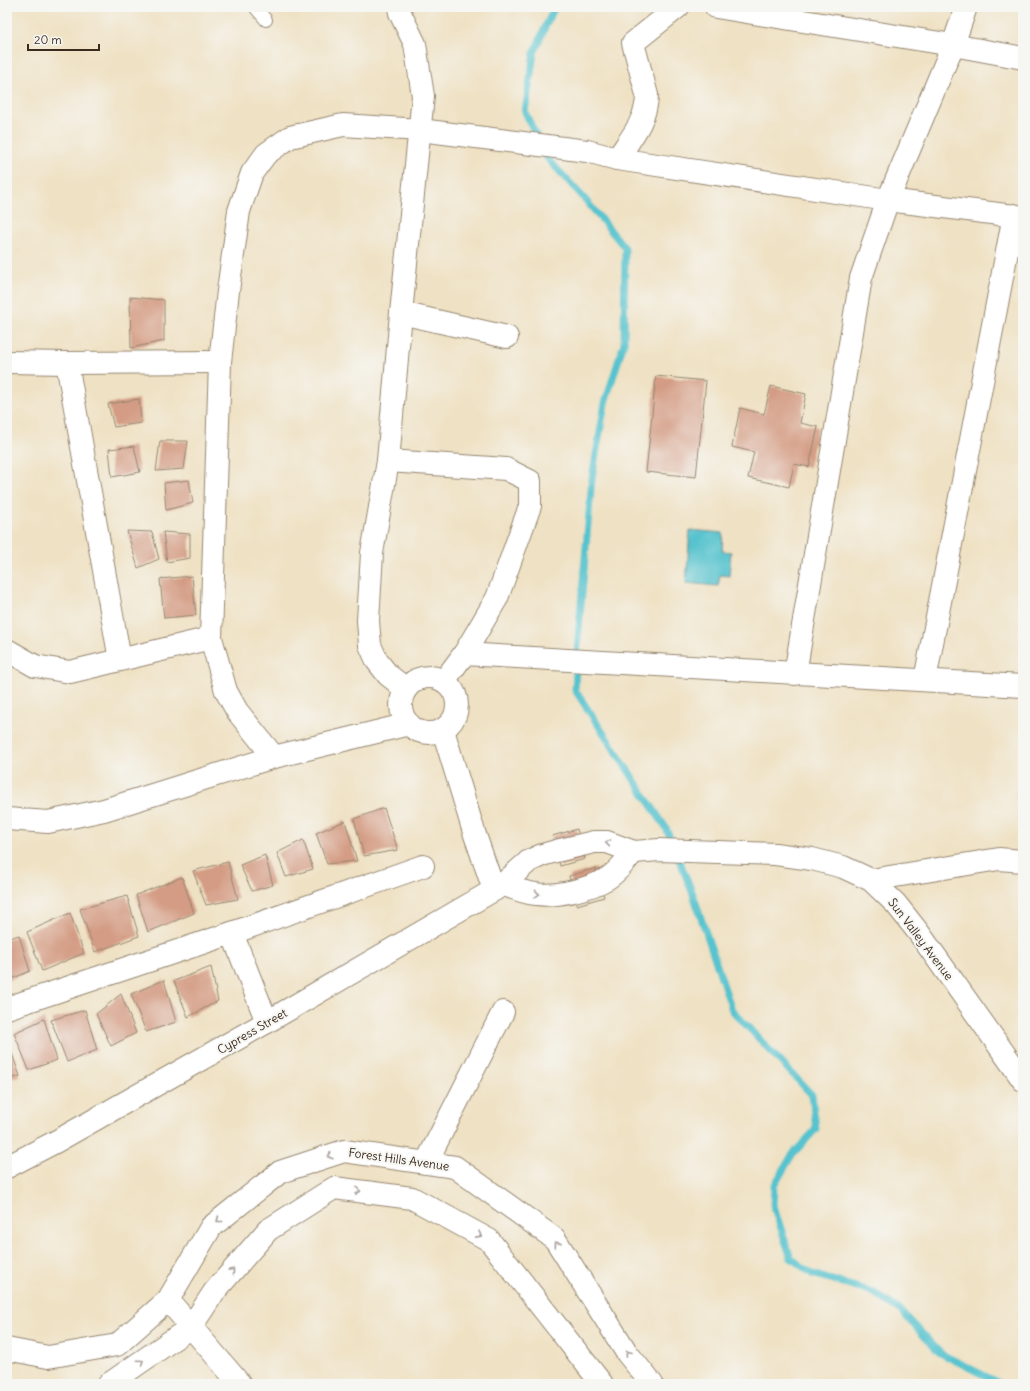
<svg xmlns="http://www.w3.org/2000/svg" width="1030" height="1391" viewBox="0 0 1030 1391" font-family="Delius,sans-serif">
<rect width="100%" height="100%" fill="#f6f6f2"/>
<filter id="ink" filterUnits="userSpaceOnUse"><feTurbulence type="fractalNoise" baseFrequency=".025" numOctaves="2"/><feDisplacementMap in="SourceGraphic" scale="8" xChannelSelector="R" yChannelSelector="G"/><feConvolveMatrix kernelMatrix="1 2 1 2 8 2 1 2 1" color-interpolation-filters="sRGB"/></filter>
<filter id="wash" filterUnits="userSpaceOnUse"><feTurbulence type="fractalNoise" baseFrequency=".012" numOctaves="4" result="noise"/><feDisplacementMap in="SourceGraphic" scale="16" xChannelSelector="R" yChannelSelector="G"/><feGaussianBlur stdDeviation="0.9" result="paint"/><feColorMatrix in="noise" values="0 0 0 0 0 0 0 0 0 0 0 0 0 0 0 0 0 1.4 0 .05"/><feComposite in="paint" operator="in"/></filter>
<g filter="url(#wash)">
<rect width="100%" height="100%" fill="#efe1c3"/>
<path fill="#56c3ce" stroke="#487676" d="M690 530 723 533 722 551 731 552 729 576 720 575 718 586 686 583Z"/>
<g fill="none" stroke-linecap="round" stroke-linejoin="round">
<path stroke="#56c3ce" stroke-width="7" d="M555 7 546 25 534 53 525 112 547 158 583 197 625 248 624 343 605 403 592 478 578 639 575 690 666 828 693 894 732 1010 812 1095 816 1129 792 1155 774 1186 773 1205 791 1258 812 1274 873 1292 901 1311 940 1353 1001 1384"/>
</g>
<g id="blocks">
<g fill="#d49c84">
<path d="M130 297 164 300V341L131 348Z"/>
<path d="M656 376 706 381 696 477 646 472Z"/>
<path d="M771 386 806 394 800 423 818 427 809 467 794 464 789 487 748 478 754 452 732 447 740 408 764 414Z"/>
<path d="M139 399 141 423 114 427 108 404Z"/>
<path d="M160 441H188L184 469 156 471Z"/>
<path d="M134 446 140 472 112 477 109 449Z"/>
<path d="M189 480 193 503 166 510 164 483Z"/>
<path d="M127 531 152 532 159 559 138 568Z"/>
<path d="M163 532 190 534V558L167 562Z"/>
<path d="M192 576 196 615 164 618 160 579Z"/>
<path d="M384 808 398 850 364 856 354 819Z"/>
<path d="M345 821 357 861 327 864 316 833Z"/>
<path d="M577 829 585 859 560 866 552 836Z"/>
<path d="M303 840 313 869 286 877 277 853Z"/>
<path d="M265 855 273 885 252 891 240 865Z"/>
<path d="M228 862 238 899 206 905 193 871Z"/>
<path d="M596 868 604 897 577 905 569 876Z"/>
<path d="M182 877 194 913 148 932 136 895Z"/>
<path d="M127 896 139 936 95 952 80 909Z"/>
<path d="M70 913 84 953 42 971 27 932Z"/>
<path d="M19 935 30 971 7 981V939Z"/>
<path d="M211 967 218 1001 188 1017 174 981Z"/>
<path d="M164 980 176 1022 146 1032 131 994Z"/>
<path d="M121 994 136 1033 111 1046 96 1014Z"/>
<path d="M85 1010 97 1050 67 1062 51 1020Z"/>
<path d="M44 1019 57 1060 29 1070 14 1033Z"/>
<path d="M7 1040 20 1076 7 1080Z"/>
</g>
</g>
</g>
<g filter="url(#ink)">
<use href="#blocks" fill-opacity="0" stroke="#958670" stroke-width="1"/>
<g fill="none" stroke-linecap="round" stroke-linejoin="round">
<defs>
<path id="lane" d="M255 7 266 20"/>
<g id="street">
<path d="M716 7 953 45 1023 58"/>
<path d="M400 13 415 44 423 96 401 313 388 461 372 553 368 621 370 645 377 661 388 675 406 689"/>
<path d="M617 159C630 139 647 120 647 95L633 43 678 7"/>
<path d="M401 313 507 337"/>
<path d="M7 362 67 363 220 362"/>
<path d="M67 363 120 660"/>
<path d="M388 461 506 469 530 481V506L497 598 464 654 444 681"/>
<path d="M7 650 35 666 70 672 211 638"/>
<path d="M464 654 1023 686"/>
<path d="M795 674 861 278 888 200 953 45 966 7"/>
<circle cx="429" cy="705" r="28"/>
<path d="M925 680 1014 215"/>
<path d="M443 730 474 832 494 890"/>
<path d="M274 757 237 711 226 691 211 638 220 362 228 291 239 211 252 173 266 154 290 137 343 125 420 130 587 151 617 159 888 200 1023 217"/>
<path d="M7 819 48 822 104 810 274 757 409 724"/>
<path d="M871 880 999 859 1023 861"/>
<path d="M503 884C514 889 524 893 536 894 555 897 591 889 608 878 618 872 626 860 634 852"/>
<path d="M232 933 267 1022"/>
<path d="M7 1008 232 933 423 866"/>
<path d="M426 1163 503 1012"/>
<path d="M7 1167 57 1141 267 1022 494 890 503 884 529 861 542 855 556 851 594 842H607L634 852 659 850 775 854 812 859 843 867 871 880 896 904 919 933 1023 1080"/>
<path d="M168 1300 240 1384"/>
<path d="M7 1349 48 1357 117 1345 168 1300 211 1227 280 1172 344 1151 455 1167 555 1239 627 1353 652 1384"/>
<path d="M109 1384 191 1327 214 1292 268 1230 334 1188 412 1198 489 1240 602 1384"/>
</g>
</defs>
<use href="#lane" stroke="#958670" stroke-width="14"/>
<use href="#street" stroke="#958670" stroke-width="24"/>
<use href="#lane" stroke="#fff" stroke-width="12"/>
<use href="#street" stroke="#fff" stroke-width="22"/>
</g>
<defs><path id="oneway-chevron" d="M-2-3.5L2.5 0L-2 3.5" fill="none" stroke-width="1.6" stroke-linecap="round" stroke-linejoin="round"/></defs>
<g stroke="#a79f9a">
<use href="#oneway-chevron" transform="translate(608 843) rotate(-171)"/>
<use href="#oneway-chevron" transform="translate(537 894) rotate(4)"/>
<use href="#oneway-chevron" transform="translate(330 1156) rotate(162)"/>
<use href="#oneway-chevron" transform="translate(358 1191) rotate(8)"/>
<use href="#oneway-chevron" transform="translate(219 1220) rotate(142)"/>
<use href="#oneway-chevron" transform="translate(479 1235) rotate(29)"/>
<use href="#oneway-chevron" transform="translate(557 1244) rotate(-125)"/>
<use href="#oneway-chevron" transform="translate(232 1271) rotate(-49)"/>
<use href="#oneway-chevron" transform="translate(628 1353) rotate(-126)"/>
<use href="#oneway-chevron" transform="translate(141 1362) rotate(-35)"/>
</g>
</g>
<g text-anchor="middle" dominant-baseline="central" stroke-width="4" stroke-linejoin="round" paint-order="stroke">
<g font-size="12" fill="#3b2a1e" stroke="#f6f6f2">
<text transform="translate(921 939) rotate(53)">Sun Valley Avenue</text>
<text transform="translate(252 1031) rotate(-30)">Cypress Street</text>
<text transform="translate(399 1159) rotate(8)">Forest Hills Avenue</text>
</g>
</g>
<rect width="1030" height="1391" fill="none" stroke="#f6f6f2" stroke-width="24"/>
<path d="M28 44v6h71v-6" fill="none" stroke="#3b2a1e" stroke-width="2"/>
<text x="34" y="44" font-size="12" fill="#3b2a1e" stroke="#f6f6f2" stroke-width="3" paint-order="stroke">20 m</text>
</svg>
